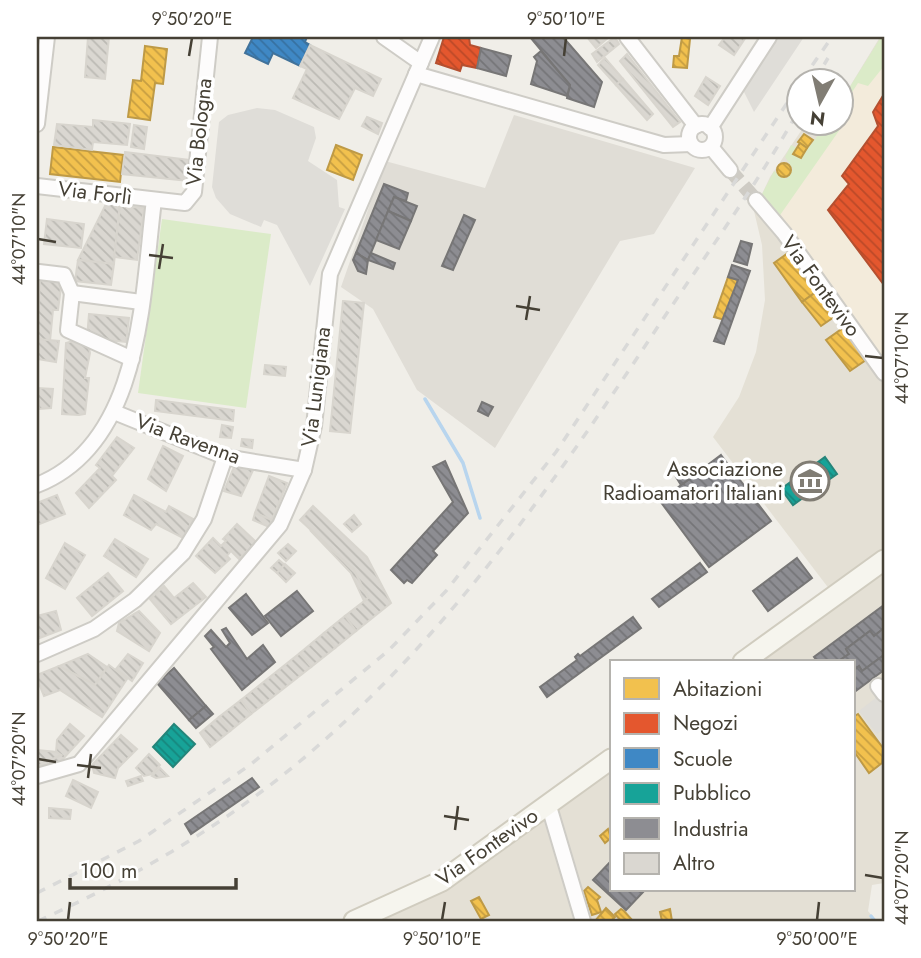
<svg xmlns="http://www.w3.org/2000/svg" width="921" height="958" viewBox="0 0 921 958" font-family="Jost,sans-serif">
<defs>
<pattern id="homes-back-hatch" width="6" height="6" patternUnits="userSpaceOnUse" patternTransform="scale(1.75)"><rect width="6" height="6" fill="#f2c14e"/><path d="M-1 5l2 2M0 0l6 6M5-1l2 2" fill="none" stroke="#c69e42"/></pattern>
<pattern id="shops-back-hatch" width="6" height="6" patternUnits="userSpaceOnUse" patternTransform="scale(1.75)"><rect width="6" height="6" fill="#e4572e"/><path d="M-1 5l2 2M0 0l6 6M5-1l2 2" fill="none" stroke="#bb4928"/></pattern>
<pattern id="schools-back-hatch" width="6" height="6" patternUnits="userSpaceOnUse" patternTransform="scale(1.75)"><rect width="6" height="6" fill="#3f88c5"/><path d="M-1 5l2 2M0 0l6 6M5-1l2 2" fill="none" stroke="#3771a1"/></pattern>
<pattern id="public-back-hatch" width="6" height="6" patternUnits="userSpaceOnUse" patternTransform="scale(1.75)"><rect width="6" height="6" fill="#17a398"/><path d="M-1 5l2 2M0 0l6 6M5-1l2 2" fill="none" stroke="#17867d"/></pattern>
<pattern id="industry-back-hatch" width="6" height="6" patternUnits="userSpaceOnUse" patternTransform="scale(1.75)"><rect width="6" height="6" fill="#8d8d92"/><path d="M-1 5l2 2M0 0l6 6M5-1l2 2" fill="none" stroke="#757578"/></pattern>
<pattern id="building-back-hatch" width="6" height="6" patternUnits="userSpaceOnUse" patternTransform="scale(1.75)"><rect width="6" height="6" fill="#dad7d1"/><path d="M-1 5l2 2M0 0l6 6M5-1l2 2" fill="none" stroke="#bcbab4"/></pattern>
</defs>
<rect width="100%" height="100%" fill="#f0eee8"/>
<path fill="#e4e0d5" d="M880 37H884V883L872 885 868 911 876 921H343L439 878 611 750V890H853V662H730L830 590 713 437 739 397 756 352 765 300 762 245 754 211 770 177 805 125 820 134 827 123 841 122V101Z"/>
<path fill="#f3ebdb" d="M884 37V359L778 211 832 123 841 122V108Z"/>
<path fill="#e0ddd6" d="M514 115 695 168 654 234 620 241 495 448 417 390 373 309 341 287 385 161 485 188Z"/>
<g fill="#dbebc8">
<path d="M881 37H884V66L868 86 858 83 841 109V101Z"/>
<path d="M827 123 843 125 778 218 759 200 774 171 786 179 793 169 785 157 791 145 797 148 794 154 801 158Z"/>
<path d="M162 219 271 234 246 408 138 393Z"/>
</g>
<g fill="#dfddd8">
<path d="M775 37H804L754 112 742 88Z"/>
<path d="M257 108 275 110 314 127 316 138 308 161 337 180 339 207 345 209 310 286 277 225 264 220 261 227 230 214 216 198 212 187 219 122 228 115Z"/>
<path d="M877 697 884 705V729L877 734 859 711Z"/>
</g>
<g fill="url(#homes-back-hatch)" stroke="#be9a46" stroke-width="2">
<path d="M682 37 690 39 687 68 673 67 674 56H679Z"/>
<path d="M145 46 167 49 163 84 155 83 150 120 128 117 133 80 141 81Z"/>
<path d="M804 134 813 140 807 148 798 142Z"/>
<path d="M800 143 807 148 801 158 793 154Z"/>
<path d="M336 145 362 155 353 180 327 170Z"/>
<path d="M53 147 123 155 120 182 50 174Z"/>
<circle cx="784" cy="170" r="7"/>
<path d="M788 253 816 292 802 302 774 263Z"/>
<path d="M728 277 738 280 725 320 714 317Z"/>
<path d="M816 292 834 317 821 326 802 302Z"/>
<path d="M843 328 866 360 850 371 826 340Z"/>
<path d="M858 714 883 748 882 763 869 773 853 750V717Z"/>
<path d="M608 829 611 838 605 843 600 836Z"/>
<path d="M588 887 600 897 597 900 601 912 592 915 584 891Z"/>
<path d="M479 897 489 915 481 919 471 901Z"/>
<path d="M606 908 615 917 611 921H595Z"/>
<path d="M621 909 624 911 633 921H621L615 914Z"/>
<path d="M670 909 672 921H662L660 912Z"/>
</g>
<g fill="url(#shops-back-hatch)" stroke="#b45030" stroke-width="2">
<path d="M444 37H469L470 45 481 48 477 68 462 65 460 71 436 63Z"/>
<path d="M884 94V285L828 210 849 184 842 176 878 126 873 112Z"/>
</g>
<path fill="url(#schools-back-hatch)" stroke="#41729a" stroke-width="2" d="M253 37H307L305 42 310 45 300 66 273 53 268 64 245 53Z"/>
<g fill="url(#public-back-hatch)" stroke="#25857a" stroke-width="2">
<path d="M825 457 837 474 817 488 819 490 813 495 811 492 793 505 781 489Z"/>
<path d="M174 724 195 744 173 767 153 747Z"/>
</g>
<g fill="url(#industry-back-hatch)" stroke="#777676" stroke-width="2">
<path d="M530 37H563L602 82 594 107 567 98 570 85Z"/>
<path d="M481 48 511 56 506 76 477 68Z"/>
<path d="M541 51 570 85 567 96 531 84 537 61 534 57Z"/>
<path d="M384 184 408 193 406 201 394 197 368 260 356 253Z"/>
<path d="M394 197 417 206 411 221 388 211Z"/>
<path d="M388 211 411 221 399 249 376 240Z"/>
<path d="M464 215 475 220 453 270 442 266Z"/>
<path d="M741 241 752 244 747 265 734 261Z"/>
<path d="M356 253 368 260 366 274 358 271 353 260Z"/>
<path d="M371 253 395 263 393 269 368 260Z"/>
<path d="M732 265 750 271 724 344 714 341 738 280 728 277Z"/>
<path d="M482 402 493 407 488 416 478 411Z"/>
<path d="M721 455 771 521 709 567 660 501Z"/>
<path d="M445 461 468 513 433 551 437 555 412 583 407 580 404 583 391 570 453 502 433 467Z"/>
<path d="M693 464 699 472 681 485 676 477Z"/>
<path d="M797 558 812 578 768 611 753 591Z"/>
<path d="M700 563 707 572 659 607 652 599Z"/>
<path d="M297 591 313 611 281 636 265 616Z"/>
<path d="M246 594 268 623 252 635 229 608Z"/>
<path d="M884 605V628L874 636 870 631 846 649 849 654 837 662H818L814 657Z"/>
<path d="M633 617 641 628 547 697 540 687 577 660 575 657 578 654 580 656Z"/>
<path d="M226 628 247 659 263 645 275 662 242 690 211 649 214 647 205 636 211 630 226 647 230 643 222 630Z"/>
<path d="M884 628V655L862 671 859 666 853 671V662H837L849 654 846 649 870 631 874 636Z"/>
<path d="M884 655V670L853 693V671L859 666 862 671Z"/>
<path d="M174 668 206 706 189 720 157 683Z"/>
<path d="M206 706 213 714 196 728 189 720Z"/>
<path d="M252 778 259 787 191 834 185 824Z"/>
<path d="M611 861V890H645L626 910 593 880Z"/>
</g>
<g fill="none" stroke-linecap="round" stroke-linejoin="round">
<g stroke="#b8d5ee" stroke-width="3.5">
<path d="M425 399 463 463 480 518"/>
<path d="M871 916 875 921"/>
</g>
</g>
<g fill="url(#building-back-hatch)" stroke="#d8d5ce" stroke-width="2">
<path d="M88 37H109L105 79 85 77Z"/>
<path d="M587 37H609L596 48Z"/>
<path d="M615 37 619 44 597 62 592 54Z"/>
<path d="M725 37H746L734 55 719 45Z"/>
<path d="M310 45 381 79 373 96 355 88 339 119 293 98 307 69 300 66Z"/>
<path d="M627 54 680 122 673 127 620 61Z"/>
<path d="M605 58 623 79 616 85 598 65Z"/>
<path d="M706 77 720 86 708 105 695 96Z"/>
<path d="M623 79 653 114 647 120 616 85Z"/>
<path d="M367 117 382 123 378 134 362 126Z"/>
<path d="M93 120 130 124 127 145 93 142 92 150 54 145 57 124 93 127Z"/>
<path d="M134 125 147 127 144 149 131 147Z"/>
<path d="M125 152 191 160 188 181 122 174Z"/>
<path d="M108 200 120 201 114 264 78 260Z"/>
<path d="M120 206 144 208 137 260 114 257Z"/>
<path d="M47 219 84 224 81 248 44 244Z"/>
<path d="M78 260 114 264 111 285 75 281Z"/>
<path d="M40 278 62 280 58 310H53L50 341 37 339Z"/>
<path d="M343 301 364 303 350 433 330 431Z"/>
<path d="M89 314 129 318 126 342 87 338Z"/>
<path d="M37 339 59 341 56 362 37 359Z"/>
<path d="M73 341 88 343 90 353 85 378H89L85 414 79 415 62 414 66 343Z"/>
<path d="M265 365 286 367 285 376 264 374Z"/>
<path d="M37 388 53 389 51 408 39 409Z"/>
<path d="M156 400 234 410 233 421 155 411Z"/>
<path d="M222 425 233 427 231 438 220 437Z"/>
<path d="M117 437 134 448 112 476 116 480 89 508 76 493 100 468 96 465Z"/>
<path d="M242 439 253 440 252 448 241 446Z"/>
<path d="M163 446 183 456 166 491 148 479Z"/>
<path d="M236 462 254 468 241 496 224 491Z"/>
<path d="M269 476 287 483 272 520 255 513Z"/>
<path d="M57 495 65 514 37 525V503Z"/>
<path d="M134 495 166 512 169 506 193 519 183 538 156 524 151 530 124 515Z"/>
<path d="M313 506 367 557 391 603 356 631 345 616 368 598 354 570 300 520Z"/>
<path d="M255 513 272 520 269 527 253 520Z"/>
<path d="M354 515 361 524 352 532 344 524Z"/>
<path d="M237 524 256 542 239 559 231 551 227 556 230 559 215 573 196 556 213 538 221 546 226 541 223 539Z"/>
<path d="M310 530 354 570 368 598 364 601 351 573Z"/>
<path d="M115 539 148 559 136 577 104 556Z"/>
<path d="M65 543 85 555 65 589 46 578Z"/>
<path d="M288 544 296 551 286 561 278 553Z"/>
<path d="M279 560 285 565 277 573 271 568Z"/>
<path d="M285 564 295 573 286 582 277 573Z"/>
<path d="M108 573 123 591 92 616 77 598Z"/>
<path d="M193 583 206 597 171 624 150 599 164 586 174 598Z"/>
<path d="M56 611 61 630 37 639V616Z"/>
<path d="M139 611 160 633 149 651 117 631 119 623Z"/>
<path d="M345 616 356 631 335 648 324 633Z"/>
<path d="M324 633 335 648 311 667 300 653Z"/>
<path d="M300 653 311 667 251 714 241 700Z"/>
<path d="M88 654 107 667 95 685 59 666Z"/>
<path d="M128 654 143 663 132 681 116 669Z"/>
<path d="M109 665 127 679 102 717 60 690 44 696 37 679V675L59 666 95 685Z"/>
<path d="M241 700 251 714 230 731 219 717Z"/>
<path d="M219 717 230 731 210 747 200 733Z"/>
<path d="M70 724 84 736 60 762 49 765 48 761 61 755 56 753 57 740Z"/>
<path d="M121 735 137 749 118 768 115 778 94 773 92 765Z"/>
<path d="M37 750 57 752 61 755 48 761 49 765H37Z"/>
<path d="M149 754 160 765 152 774 144 776 136 768Z"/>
<path d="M160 768 168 776 156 778 152 776Z"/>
<path d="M141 776 143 781 128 786 126 781Z"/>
<path d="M73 780 98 792 91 808 66 796Z"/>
<path d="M49 808 71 810 70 819 49 818Z"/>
</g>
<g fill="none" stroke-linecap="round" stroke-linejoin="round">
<path stroke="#cecbc4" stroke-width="14" stroke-dasharray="14 7" stroke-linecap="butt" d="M730 170 756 200"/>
<defs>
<g id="street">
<path d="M384 37 421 63"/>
<path d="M627 37 696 126"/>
<path d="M416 74 664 145 691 144"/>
<path d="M37 124 47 37"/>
<circle cx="702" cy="137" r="13"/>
<path d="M710 128 769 37"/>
<path d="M711 147 730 170"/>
<path d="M37 186 185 203 194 192 210 37"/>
<path d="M756 200 784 233 884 373"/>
<path d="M39 272 64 275 72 293"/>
<path d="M132 359 68 330 72 293 141 302"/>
<path d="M114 412 225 457 304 470"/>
<path d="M37 485C143 443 142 295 154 200"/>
<path d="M37 654 94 629 135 600 183 553 204 519 225 457"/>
<path d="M878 686 884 694"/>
<path d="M37 776 79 764 280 525 304 470 314 426 330 274 432 37"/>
<path d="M548 803 583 921"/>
</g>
<g id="secondary">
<path d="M743 662 884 560"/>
<path d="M354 921 442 881 611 759"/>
</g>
</defs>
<use href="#street" stroke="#ceccc6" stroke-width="18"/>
<use href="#secondary" stroke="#d0ccbf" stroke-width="23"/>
<use href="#street" stroke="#fdfcfc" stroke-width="14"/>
<use href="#secondary" stroke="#f6f5ee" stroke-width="19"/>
<g stroke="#d9d9d8" stroke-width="3.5" stroke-dasharray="9 9" stroke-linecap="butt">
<path d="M802 80 832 37"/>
<path d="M815 80 828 58"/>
<path d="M37 893 139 841 250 765 388 651 446 591 556 452 799 85"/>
<path d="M38 921C131 879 221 827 299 762 443 642 551 488 653 334 702 260 755 188 799 110"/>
</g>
</g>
<path fill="none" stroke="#454035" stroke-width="2.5" d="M189 56 192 38M564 56 566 38M38 239 56 242M149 255 173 258M159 269 163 244M516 306 540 310M526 320 530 296M865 356 883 358M38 759 56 762M77 765 101 768M88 778 91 754M444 816 469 820M455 830 458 806M865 875 883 878M68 920 70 902M442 920 445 902M817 920 819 902"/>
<defs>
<symbol id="museum-ring" viewBox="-11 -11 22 22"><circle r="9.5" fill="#fff" stroke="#817d74" stroke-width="1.5"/><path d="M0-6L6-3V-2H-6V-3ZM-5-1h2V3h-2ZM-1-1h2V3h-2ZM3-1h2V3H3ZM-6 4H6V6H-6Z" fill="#817d74"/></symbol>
</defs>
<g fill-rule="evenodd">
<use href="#museum-ring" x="788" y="459" width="44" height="44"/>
</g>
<g text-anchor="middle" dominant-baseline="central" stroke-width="7" stroke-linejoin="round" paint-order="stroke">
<g font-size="21" fill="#454035" stroke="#fff">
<text transform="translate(199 132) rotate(-84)">Via Bologna</text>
<text transform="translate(95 193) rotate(7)">Via Forlì</text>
<text transform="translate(821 286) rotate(54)">Via Fontevivo</text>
<text transform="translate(316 387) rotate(-83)">Via Lunigiana</text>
<text transform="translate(188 439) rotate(20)">Via Ravenna</text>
<text transform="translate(487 847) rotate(-35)">Via Fontevivo</text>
</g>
<g font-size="21" fill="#454035" stroke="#fff" text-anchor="end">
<text x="783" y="469">Associazione<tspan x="783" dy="24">Radioamatori Italiani</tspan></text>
</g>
</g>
<rect width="921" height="958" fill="none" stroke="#ffffff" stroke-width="77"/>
<rect x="610" y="660" width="245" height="231" fill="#ffffff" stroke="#b5b3ae" stroke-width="2"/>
<rect x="624" y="678" width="35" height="21" fill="#f2c14e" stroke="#b5b3ae" stroke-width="2"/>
<text x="673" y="696" font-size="21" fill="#454035">Abitazioni</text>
<rect x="624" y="713" width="35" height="21" fill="#e4572e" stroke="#b5b3ae" stroke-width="2"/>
<text x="673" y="730" font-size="21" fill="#454035">Negozi</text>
<rect x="624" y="748" width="35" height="21" fill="#3f88c5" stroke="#b5b3ae" stroke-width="2"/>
<text x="673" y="766" font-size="21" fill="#454035">Scuole</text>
<rect x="624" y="783" width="35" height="21" fill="#17a398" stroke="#b5b3ae" stroke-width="2"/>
<text x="673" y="800" font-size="21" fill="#454035">Pubblico</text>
<rect x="624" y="818" width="35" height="21" fill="#8d8d92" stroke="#b5b3ae" stroke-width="2"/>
<text x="673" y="836" font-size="21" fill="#454035">Industria</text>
<rect x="624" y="853" width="35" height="21" fill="#dad7d1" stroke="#b5b3ae" stroke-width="2"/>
<text x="673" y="870" font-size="21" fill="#454035">Altro</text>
<g transform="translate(820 102) rotate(188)"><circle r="33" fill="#ffffff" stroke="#b5b3ae" stroke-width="2"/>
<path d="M0-5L12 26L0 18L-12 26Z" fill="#817d74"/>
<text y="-10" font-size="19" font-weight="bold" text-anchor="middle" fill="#454035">N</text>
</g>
<path d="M70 878v10h166v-10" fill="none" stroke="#454035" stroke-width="3.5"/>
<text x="80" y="878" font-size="21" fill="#454035" stroke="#ffffff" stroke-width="5" paint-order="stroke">100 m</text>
<rect x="38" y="38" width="845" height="882" fill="none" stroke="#454035" stroke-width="2.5"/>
<g font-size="18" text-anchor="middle" fill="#454035">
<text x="192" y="25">9°50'20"E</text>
<text x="566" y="25">9°50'10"E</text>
<text transform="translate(19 239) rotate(-90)" y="6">44°07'10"N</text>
<text transform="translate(902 358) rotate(-90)" y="6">44°07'10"N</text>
<text transform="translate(19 759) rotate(-90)" y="6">44°07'20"N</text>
<text transform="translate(902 878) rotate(-90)" y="6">44°07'20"N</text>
<text x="68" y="945">9°50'20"E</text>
<text x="442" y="945">9°50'10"E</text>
<text x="817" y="945">9°50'00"E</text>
</g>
</svg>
